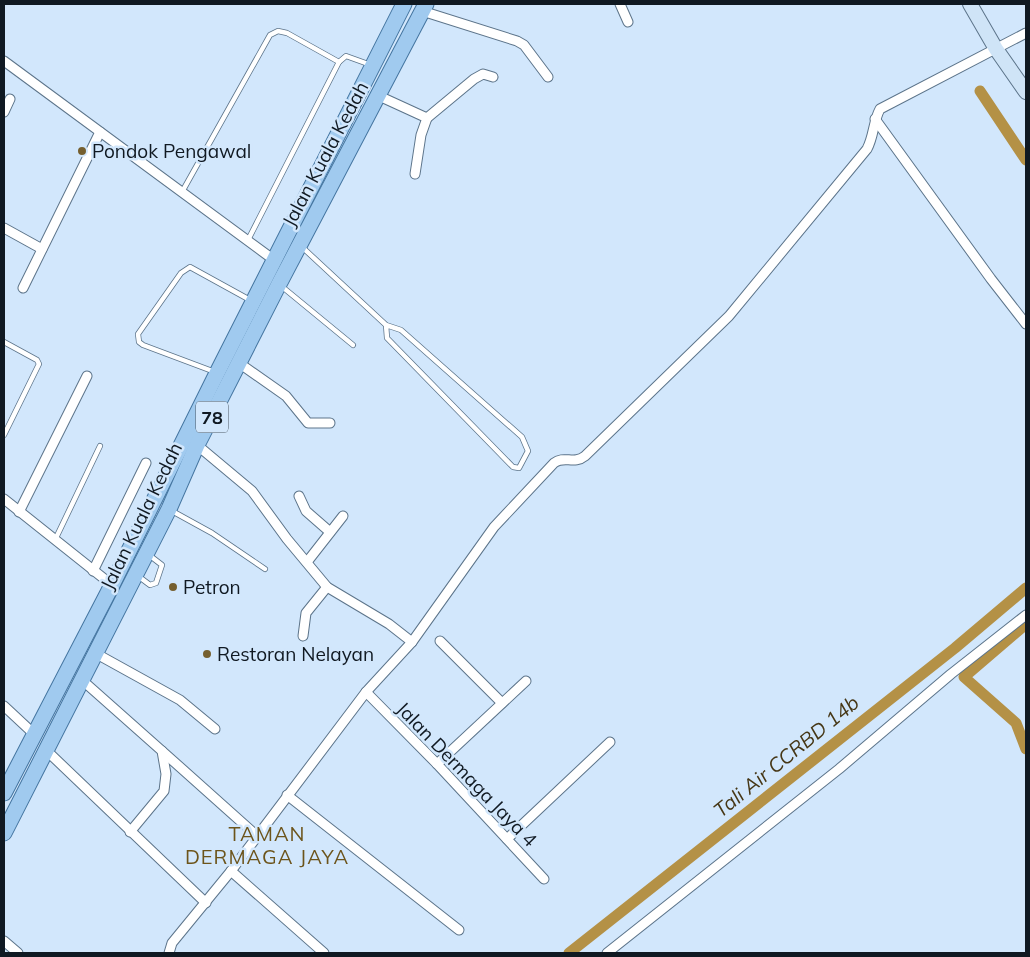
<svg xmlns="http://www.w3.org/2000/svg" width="1030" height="957" viewBox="0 0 1030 957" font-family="Mulish,sans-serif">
<rect width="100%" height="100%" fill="#d2e7fc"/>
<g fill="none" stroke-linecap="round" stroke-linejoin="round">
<g stroke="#b49146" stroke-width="11">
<path d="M980 91 1026 160"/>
<path d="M1026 624 964 677 1016 723 1026 749"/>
<path d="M569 953 955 648 1026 588"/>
</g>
<defs>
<g id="lane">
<path d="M339 62 346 56 371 65"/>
<path d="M182 192 270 35 278 31 287 33 339 62 248 240"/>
<path d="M302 247 386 325 401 330 522 437 528 451 519 468 513 467 387 338 386 325"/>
<path d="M280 285 353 345"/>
<path d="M4 342 37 360 39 364 4 435"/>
<path d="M215 372 143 345 139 342 138 334 181 273 190 267 250 300"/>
<path d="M172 511 212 533 265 569"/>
<path d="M55 540 100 446"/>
<path d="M138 576 150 585 156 583 162 565 149 555"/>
</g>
<g id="street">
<path d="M620 4 628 22"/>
<path d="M422 11 517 41 524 45 548 77"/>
<path d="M4 61 274 260"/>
<path d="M379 96 427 118 421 135 415 174"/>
<path d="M4 112 10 99"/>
<path d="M427 118 474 79 483 74 493 77"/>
<path d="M875 119 991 279 1026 324"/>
<path d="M4 228 42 249"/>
<path d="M23 288 100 132"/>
<path d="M239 363 286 396 308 423H330"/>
<path d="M197 445 252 491 287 539 327 587 389 624 412 642"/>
<path d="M299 496 306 511 330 532"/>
<path d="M4 499 112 585"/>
<path d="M19 512 87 376"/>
<path d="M307 562 343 516"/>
<path d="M93 571 146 463"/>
<path d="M303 636 306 613 327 587"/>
<path d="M440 641 502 703"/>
<path d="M95 653 180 700 215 729"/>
<path d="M82 680 162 751 166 774 164 791 130 832"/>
<path d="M366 692 437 764 544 879"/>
<path d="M4 706 34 734"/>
<path d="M46 750 206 903"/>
<path d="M162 751 257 836"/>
<path d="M437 764 526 681"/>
<path d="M287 795 459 930"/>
<path d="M507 839 610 742"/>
<path d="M231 871 324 953"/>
<path d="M4 941 18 953"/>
<path d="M169 953 172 943 231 871 366 692 412 642 494 527 554 463C564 455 574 465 585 456L729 316 867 149C874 136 873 122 880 109L1026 33"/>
<path d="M607 953 839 769 951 674 1026 615"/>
</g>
<path id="secondary" d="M970 4 996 49 1026 92"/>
<g id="primary">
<path d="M4 793 112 585 217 373 404 4"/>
<path d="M4 833 169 509 197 445 279 284 426 4"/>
</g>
</defs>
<use href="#lane" stroke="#5c748a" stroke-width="6"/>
<use href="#street" stroke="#5c748a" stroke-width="11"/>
<use href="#secondary" stroke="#5c748a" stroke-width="16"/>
<use href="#primary" stroke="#4475a0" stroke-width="17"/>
<use href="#lane" stroke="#fff" stroke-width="4.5"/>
<use href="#street" stroke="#fff" stroke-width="9"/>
<use href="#secondary" stroke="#cfe4f7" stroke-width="14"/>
<use href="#primary" stroke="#a0caef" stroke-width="15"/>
</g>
<g fill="#755f2f" stroke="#d2e7fc" stroke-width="2">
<circle cx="82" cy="151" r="5"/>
<circle cx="173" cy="587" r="5"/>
<circle cx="207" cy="654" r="5"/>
</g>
<g text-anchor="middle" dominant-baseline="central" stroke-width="5" stroke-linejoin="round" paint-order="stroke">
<rect fill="#d2e7fc" stroke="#4a5763" stroke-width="1" x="196" y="401.5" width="32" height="31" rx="4"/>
<g font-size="18" font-weight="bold" fill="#101922">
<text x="212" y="417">78</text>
</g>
<g font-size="19" fill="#101922" stroke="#d2e7fc" text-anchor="start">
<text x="92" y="151">Pondok Pengawal</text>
<text x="183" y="587">Petron</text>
<text x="217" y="654">Restoran Nelayan</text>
</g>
<g font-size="19" fill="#101922" stroke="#d2e7fc">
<text transform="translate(325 154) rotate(-62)">Jalan Kuala Kedah</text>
<text transform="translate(141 516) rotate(-64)">Jalan Kuala Kedah</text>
<text transform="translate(467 774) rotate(46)">Jalan Dermaga Jaya 4</text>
</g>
<g font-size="20" font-style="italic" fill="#463716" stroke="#d2e7fc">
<text transform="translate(786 756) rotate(-39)">Tali Air CCRBD 14b</text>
</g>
<g font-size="20" letter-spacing="1" fill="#6c541b" stroke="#d2e7fc">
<text x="267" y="833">TAMAN<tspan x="267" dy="23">DERMAGA JAYA</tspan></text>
</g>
</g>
<rect width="1030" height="957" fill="none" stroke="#101922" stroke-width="10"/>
</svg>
